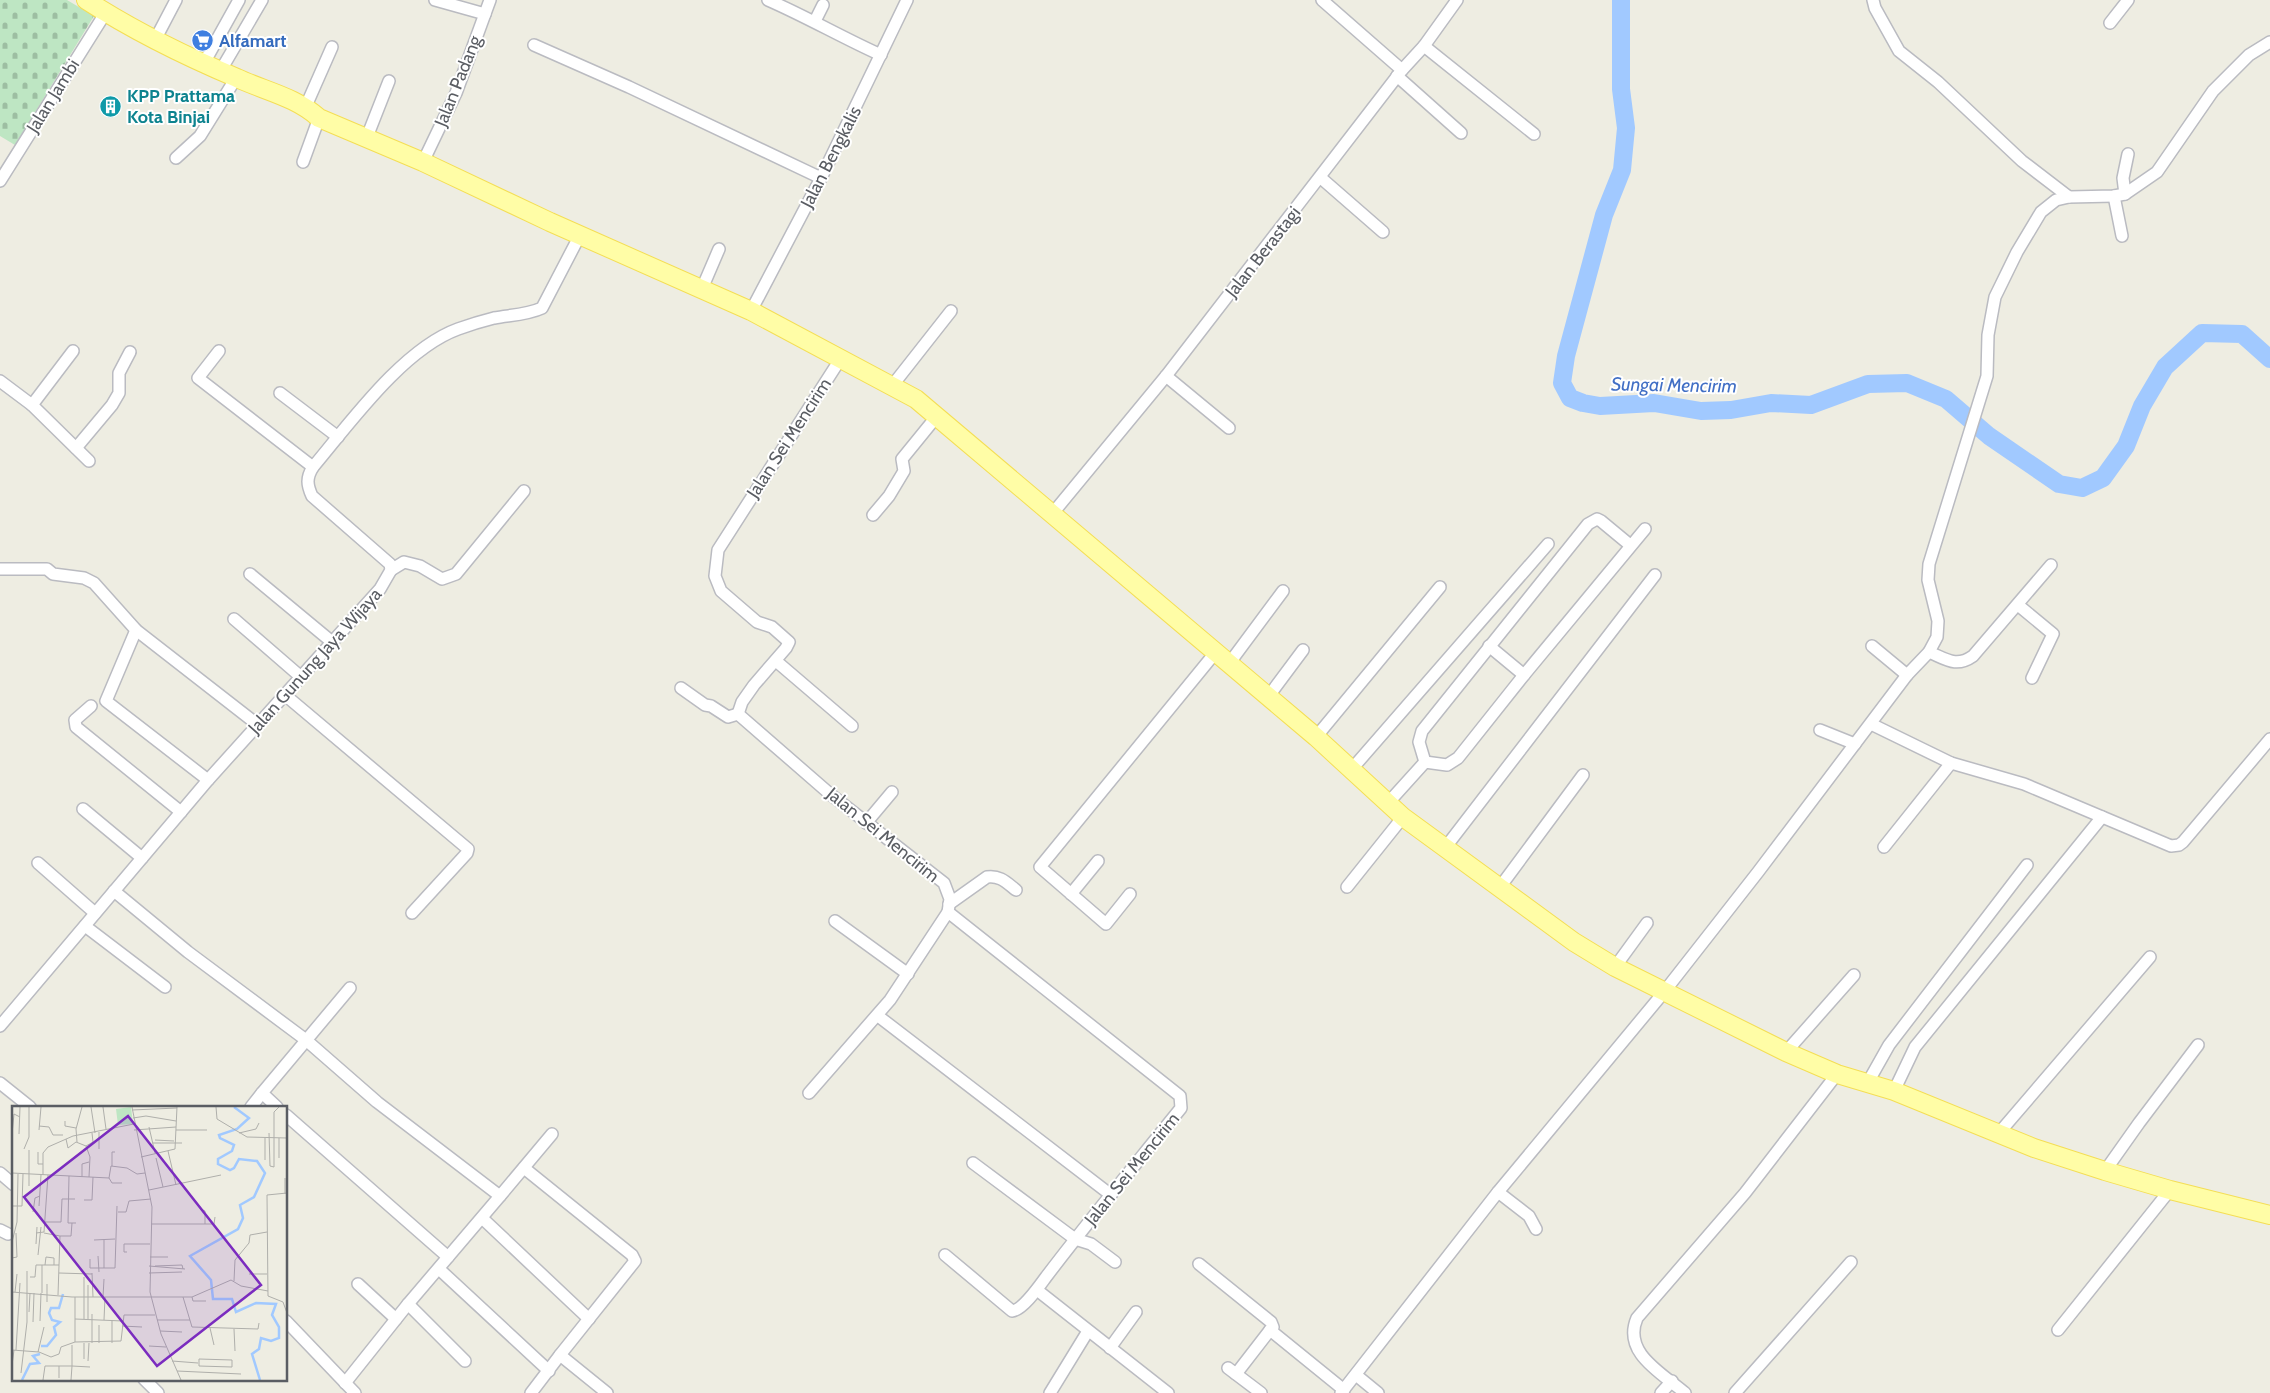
<svg xmlns="http://www.w3.org/2000/svg" width="2270" height="1393" viewBox="0 0 2270 1393" font-family="Cabin,sans-serif">
<defs>
<pattern id="cemetery-stones" width="16" height="16" patternUnits="userSpaceOnUse" patternTransform="scale(1.25)"><rect width="16" height="16" fill="#bee6c3"/><path d="M2 7V4a2 2 0 0 1 4 0v3zM10 15v-3a2 2 0 0 1 4 0v3z" fill="#9dbea2"/></pattern>
</defs>
<rect width="100%" height="100%" fill="#eeede2"/>
<path fill="url(#cemetery-stones)" d="M0 0H67L94 16 15 145 0 136Z"/>
<g fill="none" stroke-linecap="round" stroke-linejoin="round">
<path stroke="#a1c9ff" stroke-width="18" d="M1621 0V89L1626 128 1622 170 1604 215 1566 356 1562 383 1570 398 1583 403 1600 406 1654 403 1701 411 1731 410 1771 403 1811 405 1868 384 1907 383 1946 399 1989 436 2059 484 2082 488 2103 478 2126 446 2142 406 2165 367 2202 333 2242 334 2270 359"/>
<defs>
<g id="street">
<path d="M435 0 485 14"/>
<path d="M768 0C807 17 843 38 881 55"/>
<path d="M1322 0 1402 70"/>
<path d="M1873 0 1875 8 1899 51 1938 82 2022 161 2069 197"/>
<path d="M815 21 823 5"/>
<path d="M2110 23 2128 0"/>
<path d="M155 40 176 0"/>
<path d="M534 45 629 87 821 178"/>
<path d="M1424 46 1534 134"/>
<path d="M204 63 239 0"/>
<path d="M221 70 262 0"/>
<path d="M1397 76 1461 133"/>
<path d="M306 106 332 47"/>
<path d="M367 137 389 81"/>
<path d="M176 158 200 136 236 78"/>
<path d="M303 162 319 118"/>
<path d="M423 162 456 93 490 0"/>
<path d="M1321 178 1383 232"/>
<path d="M0 181 106 12"/>
<path d="M2125 194 2123 178 2128 154"/>
<path d="M2114 196 2122 236"/>
<path d="M701 291 719 249"/>
<path d="M751 311 821 178 907 0"/>
<path d="M219 351 198 378 313 467"/>
<path d="M1166 376 1229 428"/>
<path d="M0 381 32 405 89 461"/>
<path d="M892 386 951 311"/>
<path d="M280 393 338 437"/>
<path d="M32 405 73 351"/>
<path d="M76 448 112 405 119 393V373L130 352"/>
<path d="M1053 513 1166 376 1402 70 1424 46 1457 0"/>
<path d="M873 515 889 496 904 471 902 459 937 416"/>
<path d="M0 569H47L53 574 84 578 94 583 136 630 258 725"/>
<path d="M391 570 404 562 420 566 442 579 456 574 524 491"/>
<path d="M250 574 332 642"/>
<path d="M2018 605 2053 634 2032 678"/>
<path d="M234 619 301 677"/>
<path d="M136 630 106 701 208 780"/>
<path d="M1489 646 1524 675"/>
<path d="M1872 646 1907 675"/>
<path d="M1929 652C1946 659 1956 668 1973 656L2051 565"/>
<path d="M776 661 852 726"/>
<path d="M1228 665 1283 591"/>
<path d="M681 688 705 705 711 706 728 717 738 714"/>
<path d="M285 695 468 849 467 853 412 913"/>
<path d="M1268 697 1303 650"/>
<path d="M91 706 75 720 76 727 181 812"/>
<path d="M738 714 830 794 944 883 950 899 948 912 890 1000 809 1093"/>
<path d="M738 714 742 702 754 685 786 648 789 642 772 627 757 622 721 591 715 576 718 550 841 358"/>
<path d="M1871 724 1951 763 2024 784 2171 846 2179 845 2183 842 2270 739"/>
<path d="M1820 730 1855 744"/>
<path d="M1316 737 1440 587"/>
<path d="M1425 762 1419 742 1422 731 1588 524 1597 519 1601 521 1630 545"/>
<path d="M1351 770 1548 544"/>
<path d="M1388 803 1425 762 1447 765 1458 758 1524 675 1645 529"/>
<path d="M83 809 142 858"/>
<path d="M866 823 892 792"/>
<path d="M1884 847 1951 763"/>
<path d="M1445 848 1655 575"/>
<path d="M38 863 95 913"/>
<path d="M1347 887 1403 817"/>
<path d="M1500 887 1583 775"/>
<path d="M114 891 188 952 306 1040 377 1102 500 1196 552 1134"/>
<path d="M1071 894 1098 861"/>
<path d="M1130 894 1106 924 1040 867 1215 653"/>
<path d="M949 904 987 877C1000 875 1007 883 1016 890"/>
<path d="M835 921 908 974"/>
<path d="M85 926 165 987"/>
<path d="M1615 967 1647 923"/>
<path d="M878 1016 1111 1195"/>
<path d="M0 1026 208 780 380 589 391 570 390 564 312 496C307 485 306 478 313 467 350 423 403 349 458 329 469 325 482 321 494 318 510 315 527 315 542 308L580 235"/>
<path d="M1786 1052 1854 975"/>
<path d="M0 1083 30 1107"/>
<path d="M1867 1084 1889 1045 2027 865"/>
<path d="M1894 1091 1915 1047 2102 817"/>
<path d="M251 1107 262 1093"/>
<path d="M277 1107 262 1093 350 988"/>
<path d="M286 1115 448 1257"/>
<path d="M1999 1133 2150 957"/>
<path d="M973 1163 1075 1239 1091 1244 1115 1262"/>
<path d="M524 1168 632 1255 635 1261 560 1355 607 1393"/>
<path d="M2105 1171 2139 1123 2198 1045"/>
<path d="M0 1173 14 1185"/>
<path d="M1498 1192 1529 1216 1536 1229"/>
<path d="M482 1218 589 1319"/>
<path d="M0 1230 8 1234"/>
<path d="M945 1255 1012 1311C1023 1310 1040 1285 1046 1277 1090 1219 1136 1164 1181 1108L1180 1096 948 912"/>
<path d="M1199 1264 1271 1322 1273 1327 1270 1330 1344 1390"/>
<path d="M439 1269 549 1371"/>
<path d="M358 1284 396 1319"/>
<path d="M1037 1290 1168 1393"/>
<path d="M408 1304 465 1361"/>
<path d="M286 1321 355 1393"/>
<path d="M2058 1330 2170 1190"/>
<path d="M1110 1348 1136 1312"/>
<path d="M1228 1368 1261 1393"/>
<path d="M1236 1374 1270 1330"/>
<path d="M1356 1375 1378 1393"/>
<path d="M144 1379 158 1393"/>
<path d="M345 1383 408 1304 500 1196"/>
<path d="M531 1393 560 1355"/>
<path d="M1050 1393 1088 1331"/>
<path d="M1341 1393 1498 1192 1664 992 1758 872 1907 675 1929 652 1937 637 1938 621 1928 580 1929 564 1987 376 1988 335 1995 297 2017 252 2041 212 2056 200 2069 197 2114 196 2125 194 2157 172 2213 91 2249 55 2270 42"/>
<path d="M1661 1393 1672 1381"/>
<path d="M1685 1393C1662 1373 1622 1353 1637 1318L1745 1193 1837 1074"/>
<path d="M1735 1393 1851 1262"/>
</g>
<path id="primary" d="M86 0C134 31 185 56 237 78 265 91 296 97 319 118L423 162 550 222 751 311 916 399 1316 737 1403 817 1574 942 1615 967 1786 1052 1837 1074 1894 1091 2034 1148 2105 1171 2170 1190 2270 1215"/>
</defs>
<use href="#street" stroke="#babbc1" stroke-width="14"/>
<use href="#primary" stroke="#f4de55" stroke-width="20"/>
<use href="#street" stroke="#fff" stroke-width="11"/>
<use href="#primary" stroke="#fffda6" stroke-width="18"/>
</g>
<defs>
<symbol id="supermarket-disc" viewBox="-11 -11 22 22"><circle r="9.5" fill="#3f7fe0" stroke="#fff"/><path d="M-6-5.5h2.5l.6 2H6L4.5 2H-2.5L-4.4-4H-6ZM-1.5 3.2a1.3 1.3 0 1 0 .1 0ZM3 3.2a1.3 1.3 0 1 0 .1 0Z" fill="#fff"/></symbol>
<symbol id="building-disc" viewBox="-11 -11 22 22"><circle r="9.5" fill="#0f9aa8" stroke="#fff"/><path d="M-4-6H4V6H1V3H-1V6H-4ZM-2.5-4.3h1.7v1.8h-1.7ZM.8-4.3h1.7v1.8H.8ZM-2.5-1h1.7V.8h-1.7ZM.8-1h1.7V.8H.8Z" fill="#fff"/></symbol>
</defs>
<g fill-rule="evenodd">
<use href="#supermarket-disc" x="190" y="28" width="25" height="25"/>
<use href="#building-disc" x="98" y="94" width="25" height="25"/>
</g>
<g text-anchor="middle" dominant-baseline="central" stroke-width="4" stroke-linejoin="round" paint-order="stroke">
<g font-size="18" font-weight="bold" fill="#366cbe" stroke="#fff" text-anchor="start">
<text x="219" y="41">Alfamart</text>
</g>
<g font-size="18" fill="#5a5d63" stroke="#fff">
<text transform="translate(458 81) rotate(-68)">Jalan Padang</text>
<text transform="translate(53 96) rotate(-58)">Jalan Jambi</text>
<text transform="translate(831 157) rotate(-63)">Jalan Bengkalis</text>
<text transform="translate(1263 252) rotate(-52)">Jalan Berastagi</text>
<text transform="translate(789 438) rotate(-57)">Jalan Sei Mencirim</text>
<text transform="translate(315 661) rotate(-48)">Jalan Gunung Jaya Wijaya</text>
<text transform="translate(883 835) rotate(39)">Jalan Sei Mencirim</text>
<text transform="translate(1132 1169) rotate(-51)">Jalan Sei Mencirim</text>
</g>
<g font-size="18" font-weight="bold" fill="#0d838f" stroke="#fff" text-anchor="start">
<text x="127" y="96">KPP Prattama<tspan x="127" dy="21">Kota Binjai</tspan></text>
</g>
<g font-size="19" font-style="italic" fill="#416fc5" stroke="#fff">
<text transform="translate(1674 385) rotate(1)">Sungai Mencirim</text>
</g>
</g>
<g transform="translate(12 1106)">
<rect width="275" height="275" fill="#eeede2"/>
<path d="M119 1 121 18 106 19 104 3Z" fill="#bee6c3"/>
<path fill="none" stroke="#a1c9ff" stroke-width="2.5" d="M222 1 237 12 225 23 207 29 208 32 222 39 220 45 206 53V58L218 64 222 62 227 53 245 55 253 67 242 91 228 99 231 112 226 123 178 150 199 174 201 193H220L224 206 244 197 264 198 260 209 267 221V232L259 235 249 232 247 243 240 248 248 274M29 240H35L44 229 42 221 48 216 40 214 37 207 39 202H47L51 188M10 274 18 258 27 257 21 250 28 248"/>
<path fill="none" stroke="#afafab" stroke-width="1" d="M79 1 83 27M91 1 94 23M120 1 140 101 138 186 149 228 169 274M204 1 205 13 235 31 275 32M120 4 165 2M121 12 134 10 164 15M53 15V20L64 22M27 20 37 21 41 29H51M137 21 143 47M27 24 29 1M122 24 164 21M164 24H195M227 27 244 23 247 17M257 27 258 60 262 61M0 28 2 8 8 11M7 28 8 1M267 32V52M54 33 56 42 64 36 74 40 78 51 77 71M143 34 162 35M65 36 64 23 70 1M141 37H170M74 40 81 36 80 27M12 43 17 31V1M87 43V26M156 45 164 79M26 46V58H31M129 51 163 43 165 1M144 52 151 81M253 54V32M100 60V46H103M262 61V6L267 1M0 67 97 72M31 69V47L36 41 61 30 122 18M57 70 56 117H64M70 71V58L77 56M97 72 99 60 115 62 125 68 133 67M97 72 100 77H110M17 80V44M137 84 209 69M275 87 255 89 256 190 271 196 275 207M273 88V72M72 94H80L81 71M0 100H10L11 68M27 100 29 69M191 104 193 105V118M21 106 23 92 28 90M106 106H114L117 95 139 93M33 116H49M49 116 50 93H63M139 118H202L203 111M24 127 32 126 36 69M32 127 48 130M82 134 103 133M92 134V162M0 136 5 116 6 68M24 138 25 121M115 146H112V138H138M26 149 29 121M86 150 87 166M138 151H156M0 152 5 151 4 127M78 153V162H103L105 100M33 159 34 151 42 152V159M137 160 173 163M143 160 170 159 171 163M47 167 80 168M80 167 81 191M137 167 170 166M237 168H255M18 171H23L24 159H47M222 175 223 154 237 137 238 129 255 126M76 179V213M0 186 60 191H180L219 174 229 180 256 185M3 186 5 168M30 187V159M46 189 48 130H59L60 117M91 191 92 173M171 191 180 221 246 223 247 217M180 191 181 195H194M35 196V178M17 206 18 187M63 213 111 215M72 213V171M92 214 93 191M145 214H178M28 215 29 187M21 216 22 187M87 219V237M110 220 130 221M198 222 202 239M222 223 223 245M148 225 170 226M109 235 112 209H143M63 236V191M80 237V208M100 237V214M137 240 154 241M0 244 27 246 39 251 47 248 49 241 63 236 109 235M4 244 8 177M26 246 32 221M72 253V237M187 253 220 254V261L187 260ZM76 255 77 237M160 255 186 257M0 259 2 244M165 265 229 268M9 267 15 216V165M47 272V260H60V239M31 274 33 260H47M59 274 60 260 78 261"/>
<path fill="#7b2cbf" fill-opacity="0.15" stroke="#7b2cbf" stroke-width="2.5" d="M116 10 249 179 145 260 12 91Z"/>
<rect width="275" height="275" fill="none" stroke="#5a5d63" stroke-width="2.5"/>
</g>
</svg>
